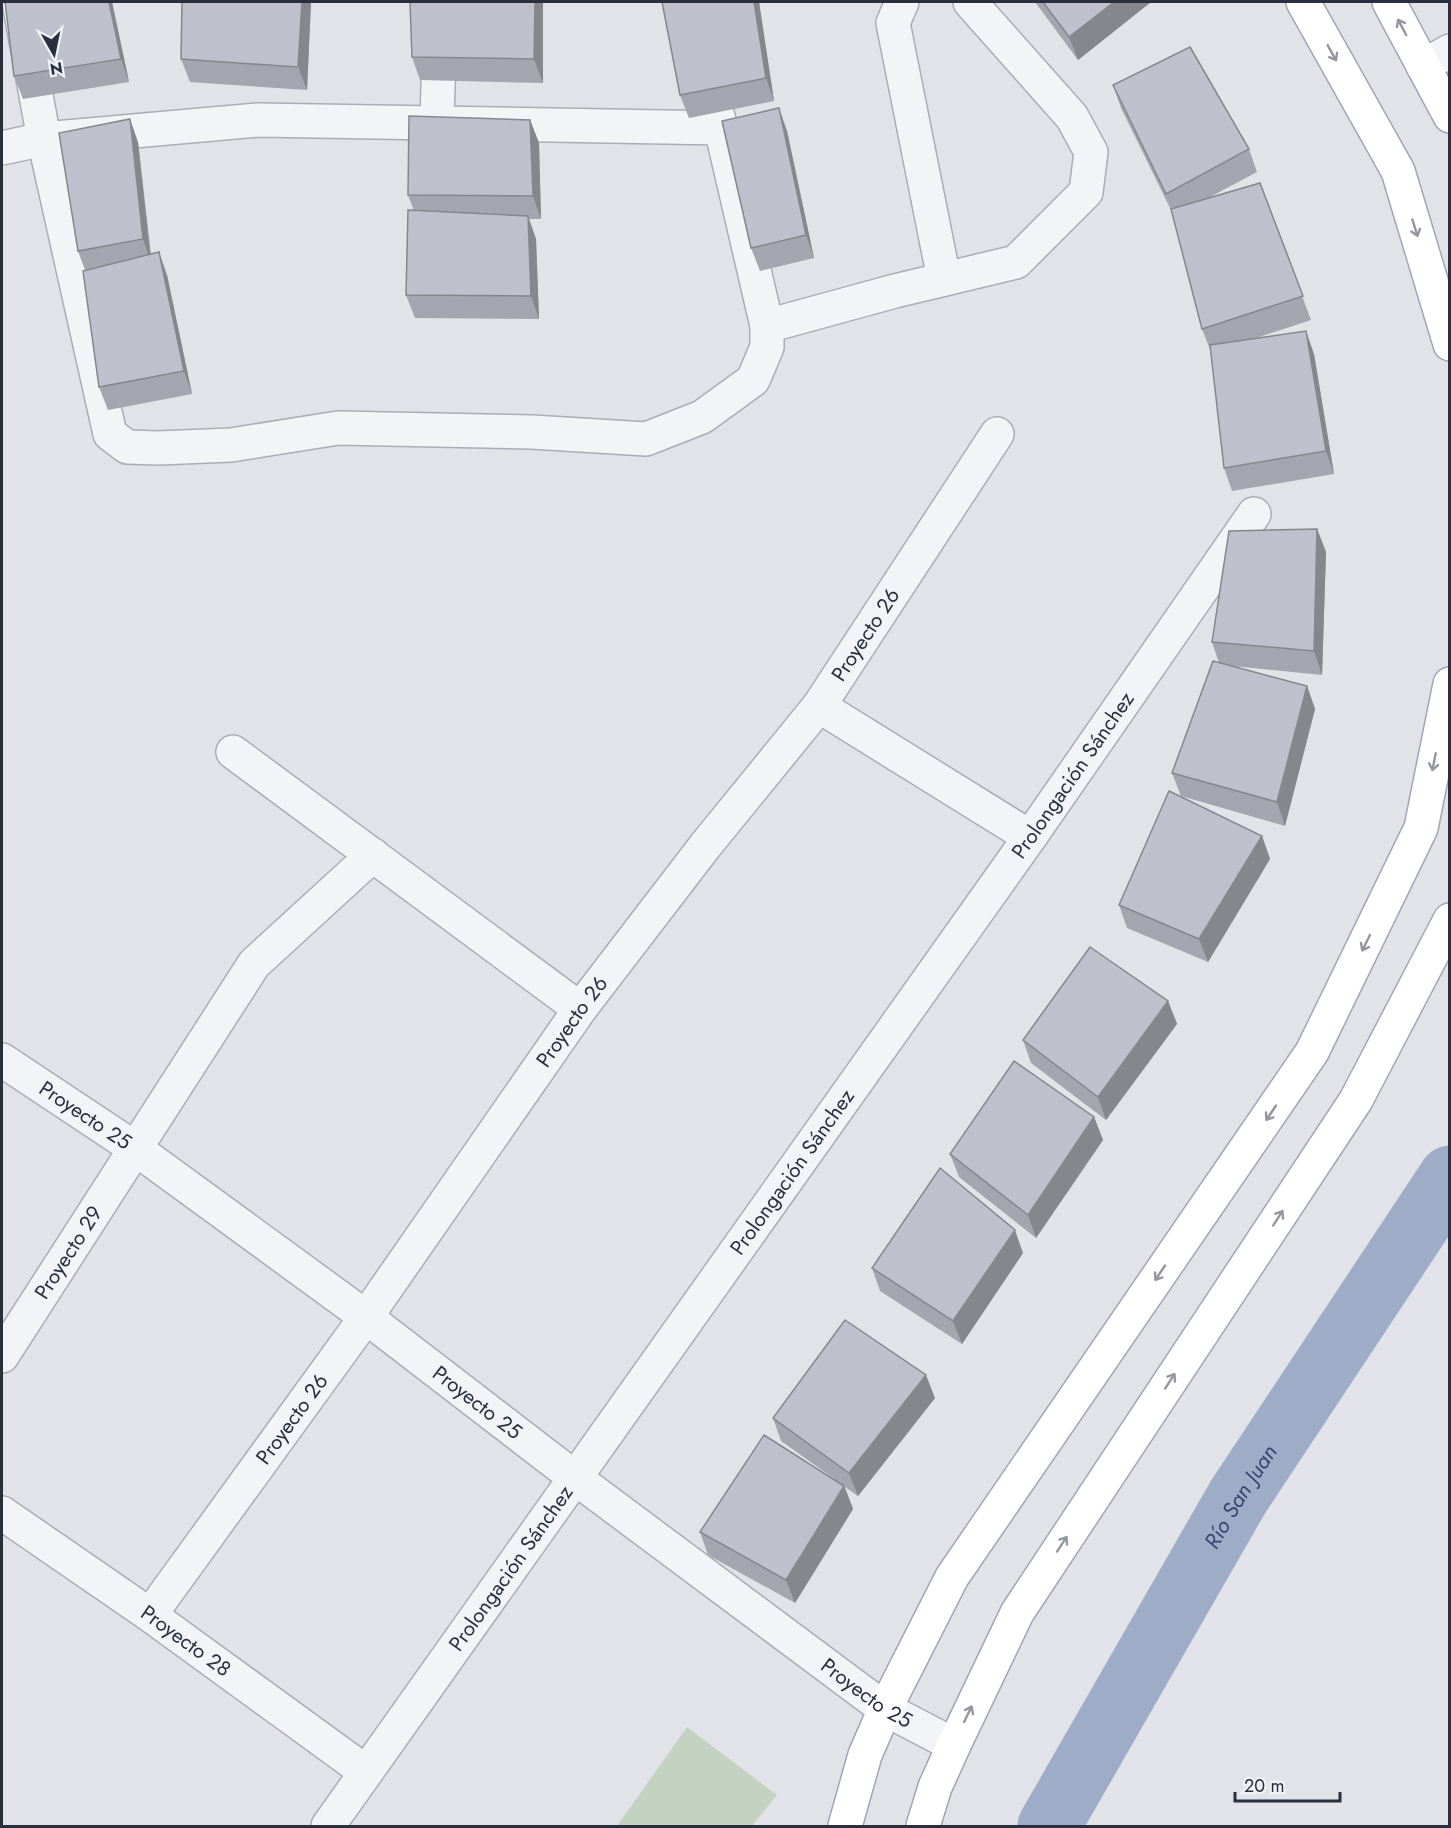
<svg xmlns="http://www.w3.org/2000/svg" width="1451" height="1828" viewBox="0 0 1451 1828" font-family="Jost,sans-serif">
<rect width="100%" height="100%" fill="#e1e3e9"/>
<path fill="#c4d2c2" d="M687 1727 777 1795 752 1826H617Z"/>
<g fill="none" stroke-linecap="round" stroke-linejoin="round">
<path stroke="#9dacc7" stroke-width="63" id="s1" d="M1049 1826 1238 1497 1450 1177"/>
<defs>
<g id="minor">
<path d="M19 2 44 139 258 120 721 128"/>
<path d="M902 2 893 23 944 279"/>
<path d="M1423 66 1450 51"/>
<path d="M436 144 441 2"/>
<path d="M2 148 44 139 110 434 127 447 158 448 231 445 338 428 532 432 646 439 702 417 753 380 767 347V326L721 128 688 2"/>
<path d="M767 326 895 291 1016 262 1086 192 1091 152 1072 117 970 2"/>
<path d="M819 706 1030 837"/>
<path d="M233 752 580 1009"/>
<path id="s2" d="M2 1060 136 1149 366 1317 574 1477 885 1709 954 1745"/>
<path id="s3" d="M2 1356 254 964 373 855"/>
<path id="s4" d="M2 1513 150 1615 366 1772"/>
<path id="s5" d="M150 1615 366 1317 580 1009 705 846 819 706 997 434"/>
<path id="s6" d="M328 1826 1030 837 1254 514"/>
</g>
<g id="major">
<path d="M1303 2 1398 171 1450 344"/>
<path d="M1389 2 1450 116"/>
<path d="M845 1826 865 1755 885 1709 952 1577 1312 1052 1421 828 1450 684"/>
<path d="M923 1826 935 1787 954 1745 1017 1613 1356 1100 1450 920"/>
</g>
</defs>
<use href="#minor" stroke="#aaadb6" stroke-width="36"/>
<use href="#major" stroke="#a0a6b4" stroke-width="36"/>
<use href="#minor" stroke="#f3f4f7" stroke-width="33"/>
<use href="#major" stroke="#fff" stroke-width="33"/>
</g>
<g fill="#a3a6af">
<path d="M112 2 129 82 23 99 14 76Z"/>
<path d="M182 2H311L307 90 190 82 181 59Z"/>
<path d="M543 2V83L420 80 412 57Z"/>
<path d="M662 2H759L774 101 689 118 680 95Z"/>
<path d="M1035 2H1151L1078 60Z"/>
<path d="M1113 85 1249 149 1257 172 1210 197 1260 183 1311 320 1253 339 1314 354 1334 474 1232 491 1224 468 1211 352 1202 329 1172 212 1121 108Z"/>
<path d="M530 120 539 143 541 219H529L536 239 539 319 415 318 406 295 414 211 408 195Z"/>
<path d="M787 131 814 258 760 271 751 248Z"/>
<path d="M138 142 151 254 167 275 192 394 108 410 99 387 85 270 78 251Z"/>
<path d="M1317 529 1326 552 1322 675 1232 666 1307 686 1315 709 1285 826 1181 796 1172 773 1219 663 1212 642Z"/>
<path d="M1262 836 1270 859 1208 962 1127 928 1119 905Z"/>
<path d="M1168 1001 1177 1024 1106 1120 1031 1063 1023 1040Z"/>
<path d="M1094 1117 1103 1140 1036 1238 959 1177 950 1154Z"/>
<path d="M1023 1253 962 1344 880 1291 872 1268Z"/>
<path d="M935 1398 858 1496 845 1487 853 1509 795 1603 708 1555 700 1532 833 1478 781 1441 773 1418Z"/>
</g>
<g fill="#85878e">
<path d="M109 2H112L129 82 121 59Z"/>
<path d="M302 2H311L307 90 298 67Z"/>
<path d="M535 2H543V83L534 59Z"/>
<path d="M754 2H759L774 101 766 78Z"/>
<path d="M1114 2H1151L1078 60 1069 37Z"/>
<path d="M779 108 787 131 814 258 806 235Z"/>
<path d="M130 119 138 142 151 262 143 239Z"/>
<path d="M530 120 539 143 541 219 533 196Z"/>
<path d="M528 216 536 239 539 319 531 296Z"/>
<path d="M159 252 167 275 192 394 184 371Z"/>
<path d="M1306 331 1314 354 1334 474 1326 451Z"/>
<path d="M1317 529 1326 552 1322 675 1314 651Z"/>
<path d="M1307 686 1315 709 1285 826 1277 802Z"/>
<path d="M1262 836 1270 859 1208 962 1199 939Z"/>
<path d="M1168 1001 1177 1024 1106 1120 1098 1097Z"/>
<path d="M1094 1117 1103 1140 1036 1238 1028 1215Z"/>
<path d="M1015 1230 1023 1253 962 1344 953 1321Z"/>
<path d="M926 1375 935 1398 858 1496 849 1473Z"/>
<path d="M844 1486 853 1509 795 1603 786 1580Z"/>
</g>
<g fill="#bec1cb" stroke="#85878e" stroke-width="1.5">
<path d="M5 2H109L121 59 14 76Z"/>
<path d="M182 2H302L298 67 181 59Z"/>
<path d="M410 2H535L534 59 412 57Z"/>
<path d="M662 2H754L766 78 680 95Z"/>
<path d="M1043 2H1114L1069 37Z"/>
<path d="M1190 47 1249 149 1166 194 1113 85Z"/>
<path d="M779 108 806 235 751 248 722 121Z"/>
<path d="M409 116 530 120 533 196 408 195Z"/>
<path d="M130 119 143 239 78 251 59 133Z"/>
<path d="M1260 183 1303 296 1202 329 1171 209Z"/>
<path d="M408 210 528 216 531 296 406 295Z"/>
<path d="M159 252 184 371 99 387 83 271Z"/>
<path d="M1306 331 1326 451 1224 468 1210 345Z"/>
<path d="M1317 529 1314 651 1212 642 1229 531Z"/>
<path d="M1213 661 1307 686 1277 802 1172 773Z"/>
<path d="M1169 791 1262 836 1199 939 1119 905Z"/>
<path d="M1090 947 1168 1001 1098 1097 1023 1040Z"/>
<path d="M1014 1061 1094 1117 1028 1215 950 1154Z"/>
<path d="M940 1168 1015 1230 953 1321 872 1268Z"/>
<path d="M845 1320 926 1375 849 1473 773 1418Z"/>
<path d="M764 1435 844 1486 786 1580 700 1532Z"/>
</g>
<defs><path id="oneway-shaft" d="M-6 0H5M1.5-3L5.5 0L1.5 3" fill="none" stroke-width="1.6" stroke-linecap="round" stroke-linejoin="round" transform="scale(1.5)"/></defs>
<g stroke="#9497a0">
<use href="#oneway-shaft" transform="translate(1402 27) rotate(-118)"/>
<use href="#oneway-shaft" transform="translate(1332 53) rotate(61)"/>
<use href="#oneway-shaft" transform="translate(1415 228) rotate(73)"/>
<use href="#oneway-shaft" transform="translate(1434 762) rotate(101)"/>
<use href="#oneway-shaft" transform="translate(1366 943) rotate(116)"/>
<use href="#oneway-shaft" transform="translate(1271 1113) rotate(124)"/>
<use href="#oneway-shaft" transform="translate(1278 1218) rotate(-57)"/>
<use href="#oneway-shaft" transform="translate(1160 1273) rotate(124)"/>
<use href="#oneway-shaft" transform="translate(1170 1381) rotate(-57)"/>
<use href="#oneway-shaft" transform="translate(1062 1544) rotate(-57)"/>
<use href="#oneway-shaft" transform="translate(968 1714) rotate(-64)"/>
</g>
<g text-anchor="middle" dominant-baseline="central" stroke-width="4.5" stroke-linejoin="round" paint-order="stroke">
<g font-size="21" fill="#2a2f40" stroke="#f0f2f6">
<text stroke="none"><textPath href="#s5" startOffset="1214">Proyecto 26</textPath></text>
<text stroke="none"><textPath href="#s6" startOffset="1288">Prolongación Sánchez</textPath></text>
<text stroke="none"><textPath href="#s5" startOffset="728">Proyecto 26</textPath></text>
<text stroke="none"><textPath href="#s2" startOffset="100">Proyecto 25</textPath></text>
<text stroke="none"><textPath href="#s6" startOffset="802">Prolongación Sánchez</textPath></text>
<text stroke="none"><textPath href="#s3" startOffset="123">Proyecto 29</textPath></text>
<text stroke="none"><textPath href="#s2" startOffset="586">Proyecto 25</textPath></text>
<text stroke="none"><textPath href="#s5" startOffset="242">Proyecto 26</textPath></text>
<text stroke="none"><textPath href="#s6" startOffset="316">Prolongación Sánchez</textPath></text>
<text stroke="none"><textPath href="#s4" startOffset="224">Proyecto 28</textPath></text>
<text stroke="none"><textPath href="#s2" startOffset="1072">Proyecto 25</textPath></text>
</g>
<g font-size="22" font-style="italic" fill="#364872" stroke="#f0f2f6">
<text stroke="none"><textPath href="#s1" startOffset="381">Río San Juan</textPath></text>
</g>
</g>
<rect width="1451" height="1828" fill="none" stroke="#2a2f40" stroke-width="6"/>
<g transform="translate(54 54) rotate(171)" stroke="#f0f2f6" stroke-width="4.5" paint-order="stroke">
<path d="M0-4.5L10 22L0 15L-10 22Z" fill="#2a2f40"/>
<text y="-9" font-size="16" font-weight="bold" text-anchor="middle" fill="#2a2f40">N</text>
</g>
<path d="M1235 1792v9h105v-9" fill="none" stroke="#2a2f40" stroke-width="3"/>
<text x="1244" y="1792" font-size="18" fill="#2a2f40" stroke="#f0f2f6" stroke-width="4.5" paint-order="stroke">20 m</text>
</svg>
